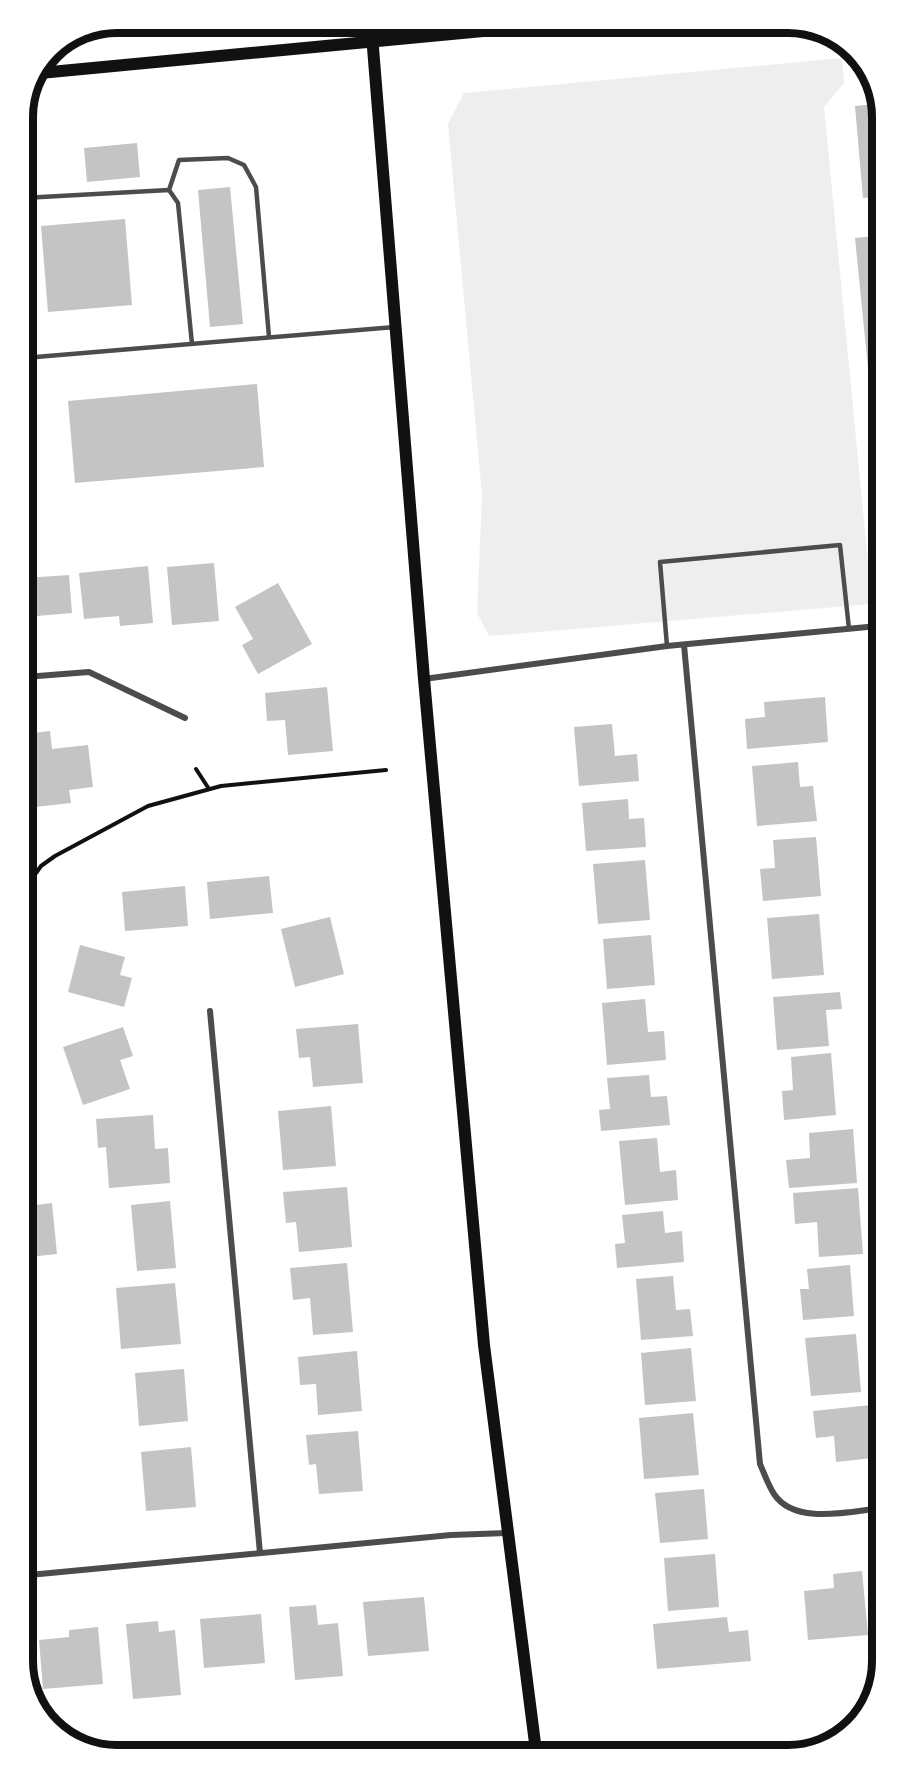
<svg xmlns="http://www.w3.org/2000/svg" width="905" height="1778" viewBox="0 0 905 1778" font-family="Lora,serif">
<rect width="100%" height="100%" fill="#fff"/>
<path fill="#eee" d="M842 58 844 83 824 107 872 604 489 636 477 613 482 495 448 124 464 93Z"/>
<g fill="#c4c4c4">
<path d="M876 104V197L863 198 855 106Z"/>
<path d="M137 143 140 177 87 182 84 148Z"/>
<path d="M230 187 243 324 210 327 198 190Z"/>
<path d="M125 219 132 305 48 312 41 226Z"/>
<path d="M876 236 877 387 870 388 855 238Z"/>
<path d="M257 384 264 467 75 483 68 401Z"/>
<path d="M214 563 219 621 172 625 167 567Z"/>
<path d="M148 566 153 623 120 626 119 616 84 619 79 573Z"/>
<path d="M69 575 72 613 25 617V578Z"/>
<path d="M278 583 312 644 258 674 242 645 253 639 235 607Z"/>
<path d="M327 687 333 751 288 755 285 720 267 721 265 693Z"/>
<path d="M825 697 828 742 747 749 745 719 765 717 764 702Z"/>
<path d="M612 724 615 756 637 754 639 781 579 786 574 727Z"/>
<path d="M50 731 52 749 88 745 93 787 69 790 71 803 26 808 25 734Z"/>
<path d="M798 762 800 787 813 786 817 821 757 826 752 766Z"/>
<path d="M628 799 629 819 644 818 646 847 586 851 582 803Z"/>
<path d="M816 837 821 896 763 901 760 869 775 868 773 840Z"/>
<path d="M645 860 650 920 598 924 593 864Z"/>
<path d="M269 876 273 913 210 919 207 882Z"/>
<path d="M185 886 188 926 125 931 122 892Z"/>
<path d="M819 914 824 975 772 979 767 918Z"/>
<path d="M330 917 344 974 295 987 281 929Z"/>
<path d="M651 935 655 985 607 989 603 939Z"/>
<path d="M80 945 125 957 120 975 132 978 124 1007 68 992Z"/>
<path d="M840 992 842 1009 826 1010 829 1046 777 1050 773 997Z"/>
<path d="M645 999 648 1032 664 1031 666 1060 607 1065 602 1003Z"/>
<path d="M358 1024 363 1083 313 1087 310 1057 299 1058 296 1029Z"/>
<path d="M123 1027 133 1056 120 1060 130 1089 83 1105 63 1047Z"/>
<path d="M831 1053 836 1115 784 1120 782 1091 793 1090 791 1057Z"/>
<path d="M649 1075 651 1097 667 1096 670 1125 601 1131 599 1110 610 1109 607 1078Z"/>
<path d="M331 1106 336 1166 283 1170 278 1111Z"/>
<path d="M153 1115 155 1149 168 1148 170 1183 109 1188 106 1147 98 1148 96 1119Z"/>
<path d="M853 1129 857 1183 789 1188 786 1160 810 1158 809 1133Z"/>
<path d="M657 1138 660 1172 676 1170 678 1200 625 1205 619 1141Z"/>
<path d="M347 1187 352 1247 299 1252 296 1222 286 1223 283 1192Z"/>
<path d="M858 1188 863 1254 819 1257 817 1222 795 1224 793 1193Z"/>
<path d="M170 1201 176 1268 137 1271 131 1205Z"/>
<path d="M52 1203 57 1254 28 1257 27 1206Z"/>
<path d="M663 1211 665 1233 682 1231 684 1262 617 1268 615 1244 625 1243 622 1215Z"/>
<path d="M347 1263 353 1332 313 1335 310 1298 293 1300 290 1268Z"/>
<path d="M850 1265 854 1316 803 1320 800 1289H809L807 1269Z"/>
<path d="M673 1276 676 1310 690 1309 693 1336 641 1340 636 1279Z"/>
<path d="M175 1283 181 1344 121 1349 116 1288Z"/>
<path d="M856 1334 861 1392 811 1396 805 1338Z"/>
<path d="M691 1348 696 1401 645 1405 641 1353Z"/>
<path d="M357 1351 362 1411 318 1415 316 1384 300 1385 298 1357Z"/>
<path d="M184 1369 188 1421 139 1426 135 1373Z"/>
<path d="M881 1404V1432L870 1433 873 1458 836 1462 834 1436 816 1438 813 1411Z"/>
<path d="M693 1413 699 1475 644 1479 639 1418Z"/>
<path d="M358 1431 363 1491 319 1494 316 1464 309 1465 306 1435Z"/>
<path d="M191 1447 196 1507 146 1511 141 1452Z"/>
<path d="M704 1489 708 1539 660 1543 655 1493Z"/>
<path d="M715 1554 719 1607 668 1611 664 1558Z"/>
<path d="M862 1571 868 1635 808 1640 804 1591 834 1588 833 1574Z"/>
<path d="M424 1597 429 1651 368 1656 363 1602Z"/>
<path d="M316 1605 318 1625 338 1623 343 1676 295 1680 289 1607Z"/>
<path d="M261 1614 265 1663 204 1668 200 1619Z"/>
<path d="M727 1617 729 1632 748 1630 751 1661 657 1669 653 1624Z"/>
<path d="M158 1621 159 1632 175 1630 181 1695 133 1699 126 1624Z"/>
<path d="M98 1627 103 1684 43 1689 39 1640 69 1637V1630Z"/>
</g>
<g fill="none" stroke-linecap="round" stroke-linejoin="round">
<g stroke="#111" stroke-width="4">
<path d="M196 769 209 789"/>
<path d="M26 887 41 866 55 856 148 806 221 786 386 770"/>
</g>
<g stroke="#4c4c4c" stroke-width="4.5">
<path d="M169 190 179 160 228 158 244 165 256 187 269 337"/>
<path d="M23 198 169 190 178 203 192 344"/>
<path d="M24 358 395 327"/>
<path d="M24 418 29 470"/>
<path d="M667 646 660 562 840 545 849 629"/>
</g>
<g stroke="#4c4c4c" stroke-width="6">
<path d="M684 645 760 1464C764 1473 768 1485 774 1494 795 1526 851 1511 882 1508"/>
<path d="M25 677 89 672 185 718"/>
<path d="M424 679 667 646 878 626"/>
<path d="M210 1011 260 1553"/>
<path d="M29 1575 451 1535 507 1533"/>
</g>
<g stroke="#111" stroke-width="12">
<path d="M371 23 424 679 484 1345 536 1751"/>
<path d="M40 73 568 23"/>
</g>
</g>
<path d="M0 0H905V1778H0ZM117 33H788A84 84 0 0 1 872 117V1661A84 84 0 0 1 788 1745H117A84 84 0 0 1 33 1661V117A84 84 0 0 1 117 33Z" fill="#fff" fill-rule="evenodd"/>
<path fill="none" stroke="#111" stroke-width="8" d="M117 33H788A84 84 0 0 1 872 117V1661A84 84 0 0 1 788 1745H117A84 84 0 0 1 33 1661V117A84 84 0 0 1 117 33Z"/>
</svg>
